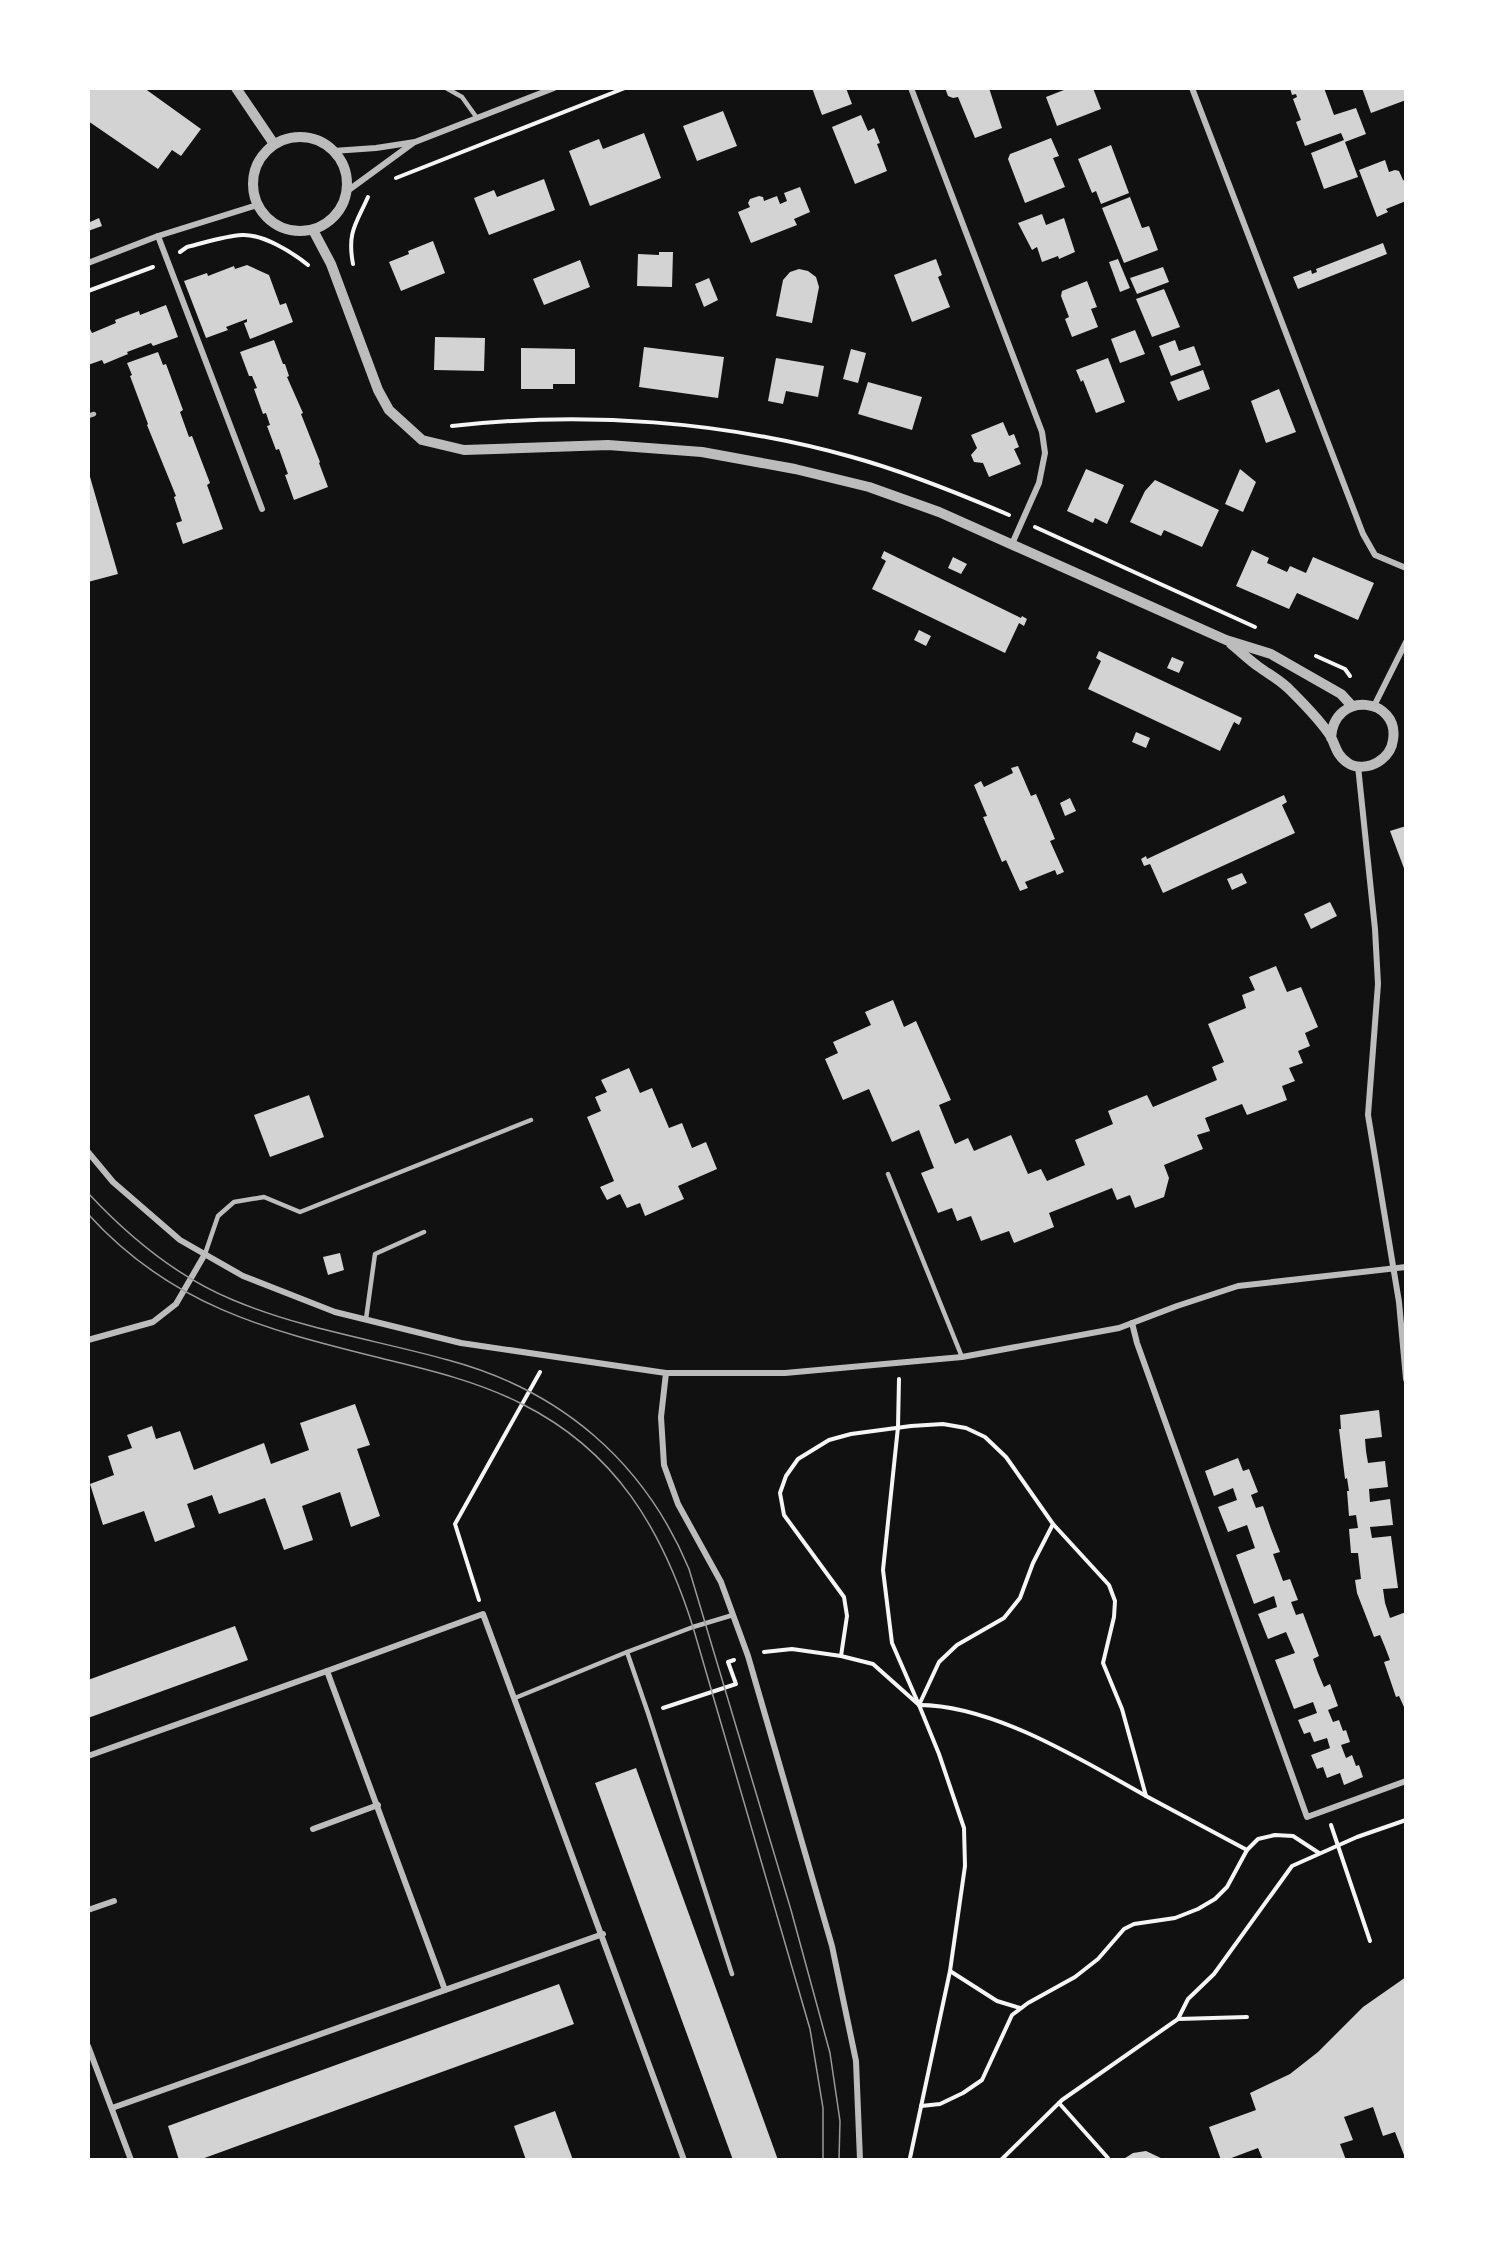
<svg xmlns="http://www.w3.org/2000/svg" width="1494" height="2248" viewBox="0 0 1494 2248" font-family="Poppins,sans-serif">
<rect width="100%" height="100%" fill="#111"/>
<g fill="#d3d3d3">
<path d="M88 88H144L201 129 181 156 172 150 158 169 88 121Z"/>
<path d="M812 88H846L852 104 822 115Z"/>
<path d="M945 88H989L1002 128 975 138 958 97 953 98 948 96Z"/>
<path d="M1069 88H1093L1101 109 1057 126 1046 97Z"/>
<path d="M1290 88H1324L1334 115 1356 108 1366 134 1345 142 1358 177 1324 189 1311 153 1344 140 1341 133 1305 146 1296 122 1301 120 1293 99 1297 97 1296 94 1292 95Z"/>
<path d="M1362 88H1406V100L1371 113Z"/>
<path d="M723 111 737 146 697 161 683 126Z"/>
<path d="M861 115 868 131 874 128 880 143 877 144 887 171 855 184 832 127Z"/>
<path d="M644 133 661 178 590 206 569 151 599 139 603 149Z"/>
<path d="M1051 138 1059 156 1053 158 1065 187 1025 203 1008 159 1010 154Z"/>
<path d="M1111 145 1129 193 1101 204 1096 191 1092 193 1078 159Z"/>
<path d="M1385 160 1389 172 1395 170 1399 171 1403 180 1406 181V201L1386 209 1388 212 1377 217 1359 170Z"/>
<path d="M544 179 555 210 489 235 474 198 494 190 497 197Z"/>
<path d="M800 187 810 212 794 219 797 225 751 243 738 212 750 207 748 203 750 199 759 196 763 197 764 201 777 196 780 204 787 201 784 193Z"/>
<path d="M1130 197 1142 228 1149 226 1158 250 1124 263 1102 208Z"/>
<path d="M1042 214 1046 225 1064 218 1075 252 1059 259 1058 256 1042 262 1037 247 1032 250 1018 223Z"/>
<path d="M99 218 102 226 88 231V223Z"/>
<path d="M433 241 445 273 401 291 389 262 409 254 408 251Z"/>
<path d="M1383 243 1387 254 1298 289 1293 277 1311 270 1312 274 1317 272 1316 269Z"/>
<path d="M659 252H673L672 287 637 286 638 254 659 255Z"/>
<path d="M936 259 942 275 938 277 950 307 912 322 894 275Z"/>
<path d="M1118 259 1130 288 1120 292 1109 262Z"/>
<path d="M580 260 590 287 544 305 533 279Z"/>
<path d="M247 265 269 275 280 305 286 303 293 322 250 339 244 323 247 322V319L226 327 228 330 206 338 184 281 207 273 208 276 234 266 235 269Z"/>
<path d="M1163 267 1169 282 1137 294 1130 278Z"/>
<path d="M799 269 808 271 816 277 819 287 812 323 776 316 783 280 790 272Z"/>
<path d="M709 278 718 300 704 307 695 284Z"/>
<path d="M1087 281 1097 307 1091 309 1098 327 1072 337 1065 319 1069 317 1061 296 1062 291Z"/>
<path d="M1164 289 1180 327 1152 337 1136 299Z"/>
<path d="M166 305 178 337 153 346 151 343 127 352 128 354 104 364 102 360 88 365V330L90 329 92 333 116 323 115 320 139 311 140 315Z"/>
<path d="M1135 330 1145 354 1120 363 1111 339Z"/>
<path d="M435 337 485 338 484 371 434 370Z"/>
<path d="M274 340 283 364H285L289 376 287 377 303 413 301 414 320 462 319 463 328 487 294 500 285 475 288 474 279 449 276 450 267 426 270 425 266 413 263 414 254 389 257 388 252 376H249L240 352Z"/>
<path d="M1175 340 1179 351 1194 346 1201 365 1171 376 1159 346Z"/>
<path d="M644 347 724 357 718 398 639 387Z"/>
<path d="M521 348 575 349V384H553V389H521Z"/>
<path d="M851 349 866 353 858 383 843 379Z"/>
<path d="M158 352 163 365 166 364 183 410 180 412 189 437 192 436 210 483 207 485 223 529 183 544 176 523 182 521 174 497 176 496 147 425 148 424 130 376 132 375 127 363Z"/>
<path d="M776 358 824 366 818 397 786 391 783 404 768 401Z"/>
<path d="M1108 358 1125 402 1096 413 1083 380 1081 382 1076 370Z"/>
<path d="M1203 370 1210 389 1178 401 1170 382Z"/>
<path d="M868 382 922 397 912 430 858 414Z"/>
<path d="M1279 389 1296 432 1266 443 1251 401Z"/>
<path d="M1003 422 1009 436 1014 434 1019 447 1014 449 1021 464 989 477 983 463 974 462 971 455 977 448 971 435Z"/>
<path d="M1086 469 1124 485 1107 524 1095 518 1093 523 1067 511Z"/>
<path d="M1240 469 1256 482 1243 512 1225 504Z"/>
<path d="M88 470 118 574 88 582Z"/>
<path d="M1155 480 1219 510 1202 547 1164 530 1161 536 1130 522 1145 491Z"/>
<path d="M1252 550 1269 558 1267 563 1287 572 1290 566 1306 573 1313 557 1374 583 1358 620 1297 593 1289 609 1236 586Z"/>
<path d="M884 551 1021 618 1022 616 1027 619 1024 626 1019 623 1005 653 872 589 886 561 881 558Z"/>
<path d="M953 557 967 564 961 574 948 568Z"/>
<path d="M919 630 931 636 926 646 914 640Z"/>
<path d="M1099 651 1242 718 1239 725 1234 722 1220 751 1088 689 1101 661 1096 658Z"/>
<path d="M1172 657 1184 662 1179 673 1167 668Z"/>
<path d="M1136 732 1150 738 1146 748 1132 742Z"/>
<path d="M1018 766 1031 796 1036 794 1055 839 1050 841 1064 872 1057 875 1055 870 1025 882 1028 888 1020 891 1006 860 1002 862 983 817 987 816 974 785 981 781 984 787 1013 773 1011 768Z"/>
<path d="M1284 795 1287 802 1282 805 1295 833 1163 893 1150 864 1144 866 1141 859 1146 856 1147 859Z"/>
<path d="M1070 798 1076 811 1065 816 1060 803Z"/>
<path d="M1406 826V871H1405L1390 831Z"/>
<path d="M1242 873 1247 883 1232 890 1227 879Z"/>
<path d="M1330 902 1337 916 1311 929 1304 914Z"/>
<path d="M1276 966 1287 992 1301 987 1318 1027 1305 1033 1310 1046 1298 1051 1303 1063 1289 1068 1295 1081 1282 1086 1287 1100 1247 1115 1242 1104 1205 1118 1210 1131 1197 1135 1203 1149 1164 1165 1169 1178 1164 1197 1135 1208 1130 1195 1117 1200 1112 1188 1049 1213 1054 1227 1014 1243 1009 1231 981 1241 971 1216 957 1221 952 1208 938 1213 921 1173 934 1168 919 1130 892 1142 869 1089 843 1100 825 1059 838 1053 833 1042 871 1025 865 1012 893 1000 904 1027 916 1021 951 1100 939 1105 955 1144 968 1138 974 1151 1011 1135 1028 1174 1041 1169 1047 1181 1085 1165 1075 1140 1113 1124 1108 1111 1147 1095 1153 1107 1217 1080 1212 1067 1224 1062 1208 1024 1246 1008 1242 995 1255 990 1249 977Z"/>
<path d="M629 1068 640 1093 652 1088 669 1128 682 1123 692 1148 706 1142 717 1169 678 1186 684 1199 645 1216 640 1203 627 1208 620 1194 607 1200 600 1187 614 1181 587 1117 601 1111 595 1097 607 1092 601 1080Z"/>
<path d="M309 1095 324 1137 270 1157 254 1115Z"/>
<path d="M340 1253 344 1270 328 1275 323 1257Z"/>
<path d="M355 1404 370 1445 357 1449 380 1516 351 1527 340 1492 302 1506 313 1540 284 1550 265 1498 219 1514 212 1495 187 1504 195 1527 155 1542 144 1511 103 1525 90 1484 114 1475 108 1456 132 1448 127 1435 152 1426 156 1439 180 1431 194 1470 264 1443 271 1464 309 1450 300 1423Z"/>
<path d="M1379 1410 1382 1437 1365 1439 1366 1451 1368 1463 1385 1461 1388 1487 1369 1489 1370 1502 1390 1499 1393 1525 1370 1527 1372 1538 1391 1536 1398 1588 1383 1589 1385 1603 1390 1618 1406 1612V1706L1404 1707 1399 1696 1396 1697 1384 1662 1390 1660 1385 1647 1380 1635 1374 1637 1357 1593 1355 1580 1361 1579 1358 1553H1351L1349 1529 1358 1528 1356 1515 1349 1516 1347 1491H1349L1347 1478 1345 1479 1339 1429H1341L1340 1415Z"/>
<path d="M1238 1458 1243 1471 1249 1469 1258 1492 1251 1495 1256 1508 1263 1506 1271 1529 1280 1552 1273 1554 1283 1581 1290 1579 1298 1600 1291 1602 1296 1615 1303 1613 1319 1656 1313 1659 1318 1673 1324 1687 1330 1684 1338 1706 1328 1710 1333 1722 1339 1720 1343 1731 1346 1730 1350 1742 1341 1745 1346 1758 1352 1755 1356 1766 1359 1765 1363 1777 1344 1785 1340 1773 1327 1778 1323 1767 1317 1769 1311 1755 1330 1748 1327 1738 1314 1742 1310 1732 1304 1734 1298 1720 1317 1713 1313 1702 1294 1709 1275 1660 1295 1653 1286 1632 1268 1639 1258 1614 1277 1607 1274 1596 1254 1604 1236 1555 1255 1548 1247 1525 1228 1532 1218 1507 1237 1500 1233 1488 1214 1496 1205 1471Z"/>
<path d="M235 1626 248 1660 88 1718V1680Z"/>
<path d="M636 1768 778 2160H733L595 1783Z"/>
<path d="M1406 1977V2160L1395 2132 1383 2136 1373 2107 1344 2117 1353 2140 1340 2144 1346 2160H1263L1258 2148 1226 2160H1221L1209 2127 1256 2110 1250 2093 1290 2074 1318 2052 1363 2007Z"/>
<path d="M559 1984 574 2024 199 2160H179L168 2126Z"/>
<path d="M555 2111 573 2160H526L514 2126Z"/>
<path d="M1146 2151 1165 2160H1122L1133 2153Z"/>
</g>
<g fill="none" stroke-linecap="round" stroke-linejoin="round">
<g stroke="#f5f5f5" stroke-width="4">
<path d="M396 178 625 88"/>
<path d="M180 252 187 247C204 243 224 236 242 235 263 234 292 252 308 265"/>
<path d="M353 264C347 232 356 224 368 197"/>
<path d="M88 291 153 267"/>
<path d="M452 426C585 411 723 421 852 457 906 472 958 493 1009 515"/>
<path d="M1035 527 1255 627"/>
<path d="M1316 656 1345 669 1350 676"/>
<path d="M899 1379 898 1427 883 1570 892 1643 919 1705 939 1662 957 1645 1004 1618 1020 1598 1033 1563 1053 1524"/>
<path d="M479 1600 455 1524 540 1372"/>
<path d="M764 1652 792 1649 841 1656"/>
<path d="M919 1705 873 1664 841 1656 847 1616 844 1597 784 1515 780 1493 786 1476 798 1459 829 1440 851 1434 911 1426 943 1424 966 1428 985 1437 1006 1457 1053 1524 1109 1585 1115 1601 1114 1617 1103 1663 1122 1709 1146 1796"/>
<path d="M663 1708 736 1684 728 1662 734 1660"/>
<path d="M1331 1825 1370 1941"/>
<path d="M950 1971 997 2001 1020 2008"/>
<path d="M1178 2019 1188 1999 1214 1974 1292 1866 1357 1837 1406 1820"/>
<path d="M1059 2103 1108 2158"/>
<path d="M921 2106 940 2104 963 2093 982 2080 1012 2015 1028 2003 1075 1977 1098 1959 1124 1929 1134 1924 1175 1918 1198 1909 1215 1899 1227 1887 1247 1850 1258 1839 1275 1835 1293 1836 1319 1853"/>
<path d="M910 2158 950 1971 965 1866 964 1828 939 1754 919 1705C993 1705 1082 1760 1146 1796 1180 1814 1213 1832 1247 1850"/>
<path d="M1001 2160 1062 2100 1178 2019 1247 2017"/>
</g>
<g stroke="#bcbcbc" stroke-width="4.5">
<path d="M446 88 462 97 477 118"/>
<path d="M88 416 94 414"/>
<path d="M888 1174 962 1357"/>
<path d="M205 1254 218 1216 234 1202 264 1197 300 1212 531 1120"/>
<path d="M366 1319 375 1254 424 1232"/>
<path d="M627 1652 693 1627 733 1615"/>
<path d="M515 1698 627 1652 648 1713 732 1974"/>
</g>
<g stroke="#bcbcbc" stroke-width="6">
<path d="M911 88 1042 432 1045 453 1039 483 1012 544"/>
<path d="M1192 88 1363 534 1375 555 1406 568"/>
<path d="M333 151 376 148 415 142 554 88"/>
<path d="M346 192 413 143"/>
<path d="M158 236 262 509"/>
<path d="M88 263 158 236 257 205"/>
<path d="M1374 706 1406 642"/>
<path d="M1358 766 1375 929 1378 984 1368 1115 1399 1302 1406 1379"/>
<path d="M88 1152 113 1182 180 1240 243 1276 335 1312 461 1343 666 1373 661 1417 664 1465 678 1504 721 1582 748 1656 832 1946 856 2061 860 2160"/>
<path d="M1132 1323 1137 1343 1307 1817 1406 1781"/>
<path d="M88 1340 153 1322 176 1304 205 1254"/>
<path d="M666 1373H785L962 1357 1119 1328 1177 1306 1238 1286 1406 1267"/>
<path d="M88 1756 327 1671"/>
<path d="M313 1829 378 1805"/>
<path d="M88 1910 114 1901"/>
<path d="M445 1990 327 1671 483 1614 684 2160"/>
<path d="M88 2046 131 2160"/>
<path d="M112 2108 603 1934"/>
</g>
<g stroke="#bcbcbc" stroke-width="10">
<path d="M236 88 274 144"/>
<circle cx="300" cy="184" r="47"/>
<path d="M313 230 331 264 378 390 389 410 422 440 464 450 608 445 702 452 795 469 869 487 939 512 1226 640 1271 654 1341 694 1352 706"/>
<path d="M1231 644C1240 651 1249 660 1259 667 1270 675 1282 681 1292 692 1303 703 1323 724 1331 737 1336 747 1337 756 1348 763 1356 769 1370 767 1378 762 1386 757 1392 749 1393 740 1400 698 1334 689 1331 738"/>
</g>
<g stroke="#9a9a9a" stroke-width="1.5">
<path d="M88 1193C129 1237 177 1277 233 1300 302 1329 376 1340 448 1360 560 1390 644 1461 689 1569L791 1910 830 2053 840 2121 839 2160"/>
<path d="M88 1214C172 1307 268 1330 384 1359 430 1370 479 1382 522 1404 616 1451 662 1529 693 1627L810 2029 823 2108V2160"/>
</g>
</g>
<rect width="1494" height="2248" fill="none" stroke="#ffffff" stroke-width="180"/>
</svg>
